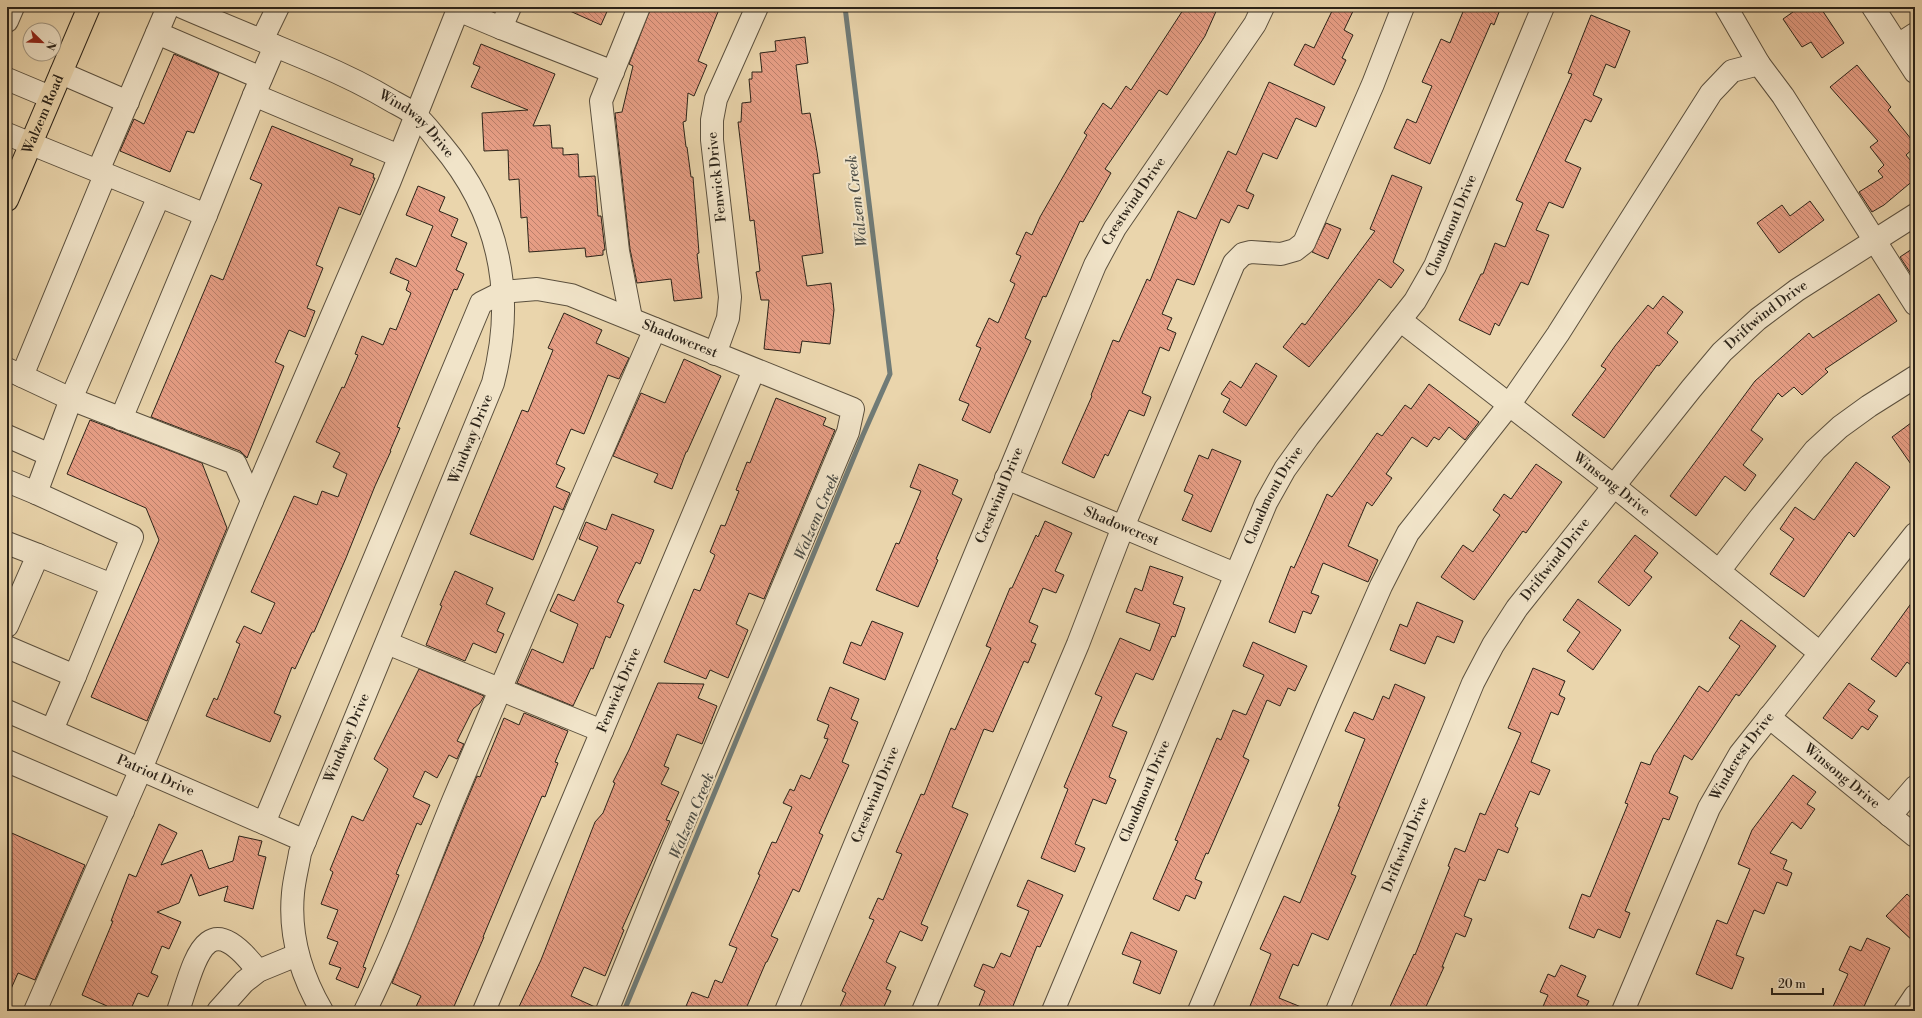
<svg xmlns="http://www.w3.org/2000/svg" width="1922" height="1018" viewBox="0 0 1922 1018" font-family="'Libre Bodoni',serif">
<defs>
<pattern id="building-back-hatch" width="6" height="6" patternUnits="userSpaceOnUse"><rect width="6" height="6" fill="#e79e85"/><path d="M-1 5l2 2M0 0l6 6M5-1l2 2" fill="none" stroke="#bb806c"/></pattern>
</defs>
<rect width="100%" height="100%" fill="#ead5ac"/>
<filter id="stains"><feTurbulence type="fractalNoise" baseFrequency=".005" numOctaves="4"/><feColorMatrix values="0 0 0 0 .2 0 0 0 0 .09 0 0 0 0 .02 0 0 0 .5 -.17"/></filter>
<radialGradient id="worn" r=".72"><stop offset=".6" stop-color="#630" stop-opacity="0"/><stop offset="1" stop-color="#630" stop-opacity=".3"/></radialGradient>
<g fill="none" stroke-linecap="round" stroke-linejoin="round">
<path stroke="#707b77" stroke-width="5" d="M624 1011 863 435 890 374 845 7"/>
</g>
<g fill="url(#building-back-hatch)" stroke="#2b2319">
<path d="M561 7H609L601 25Z"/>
<path d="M651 7H669L677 10 678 7H720L698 61 707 65 694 96 688 93 686 121 683 122 686 147H687L691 177H693L699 253 697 254 702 298 674 301 671 279 637 283 630 249 615 113 622 112 633 66 629 64Z"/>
<path d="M1185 7H1218L1205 36 1167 95 1159 90 1105 169 1111 173 1083 222 1080 221 1046 297 1043 296 1025 338 1031 341 990 433 962 420 969 404 959 400 981 348 976 346 989 318 998 323 1015 284 1010 281 1021 256 1016 254 1026 232 1032 235 1040 217 1087 135 1084 133 1103 103 1111 109 1126 86 1131 90Z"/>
<path d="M1334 7H1355L1344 30 1353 35 1342 58 1346 60 1334 85 1294 65 1305 44 1314 48Z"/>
<path d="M1465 7H1501L1494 25 1491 23 1430 164 1394 148 1407 119 1416 123 1432 86 1422 82 1441 39 1450 43Z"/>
<path d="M1800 7H1820L1844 43 1822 58 1811 42 1802 47 1783 19Z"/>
<path d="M1591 15 1630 31 1615 68 1606 64 1593 95 1602 99 1591 122 1585 119 1565 161 1581 168 1563 208 1549 202 1536 230 1549 235 1528 285 1521 282 1499 326 1495 323 1490 335 1459 320 1481 274H1483L1495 243 1505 247 1523 203 1516 200 1572 74 1568 73Z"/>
<path d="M805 37 808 63 796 65 802 114 810 113 817 152 820 173 813 174 823 253 802 256 807 286 831 283 834 310 830 344 802 341 800 353 764 349 769 300H761L756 272 760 271 754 220 750 221 738 122H741L742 103 751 102 749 79H752V72H762L760 53 776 51 775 41Z"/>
<path d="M481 44 555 74 533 126 550 125 552 148H563V155L578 154 579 177 595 176 598 216H601L605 250H603V255L586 257 585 248 529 252 527 217 521 218 519 179 509 180 508 150 484 151 482 113 528 110 471 87 480 67 473 64Z"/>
<path d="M174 54 219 73 194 133 187 131 170 172 120 151 134 119 144 124Z"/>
<path d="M1857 65 1891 107 1888 110 1915 144V147L1906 155 1915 166V179L1884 205 1872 212 1859 192 1883 177 1878 171 1884 165 1870 147 1878 141 1830 87Z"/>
<path d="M1269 82 1325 107 1316 127 1296 118 1277 159 1263 153 1246 191 1254 195 1248 209 1238 205 1229 223 1221 219 1194 285 1177 279 1162 314 1172 318 1167 329 1176 333 1169 351 1160 347 1142 393 1151 397 1144 416 1129 410 1108 456 1105 454 1094 478 1062 463 1092 396 1091 395 1113 340 1119 342 1147 279 1150 281 1178 211 1196 219 1228 151 1236 155Z"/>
<path d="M272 126 353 159 350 165 374 174 373 178H375L360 215 339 207 316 265 323 268 307 308 315 311 305 337 289 330 275 362 284 366 247 458 240 451 151 417 211 275 223 280 262 184 250 179Z"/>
<path d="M1392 175 1422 187 1393 262 1404 270 1391 288 1379 279 1358 307 1309 367 1283 347 1302 323 1305 325 1375 231 1370 229Z"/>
<path d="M418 186 445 197 439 211 458 219 451 236 467 243 456 270 464 274 457 290 454 289 397 427 400 428 390 451H391L375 486 346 558 314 632H312L295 669 292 667 274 713 281 716 270 742 206 716 214 698 217 700 240 644 236 642 244 626 261 634 275 603 251 592 294 496 317 505 322 491 338 497 347 474 333 467 340 453 316 442 342 387 344 388 358 355 355 354 362 336 383 345 390 328 396 330 411 293 406 290 409 281 390 273 396 258 416 267 433 226 406 215Z"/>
<path d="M1810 201 1824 220 1779 253 1757 223 1782 205 1790 216Z"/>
<path d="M1326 223 1341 229 1328 259 1312 252Z"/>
<path d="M1915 247V280L1900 257Z"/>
<path d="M1879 294 1897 321 1825 369 1828 372 1802 395 1794 387 1782 397 1778 393 1751 430 1763 439 1743 465 1756 475 1745 491 1725 476 1696 516 1670 496 1755 381 1809 333 1813 338Z"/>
<path d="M1663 296 1683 312 1667 333 1678 342 1659 366 1657 365 1604 438 1572 415 1606 369 1601 366 1615 346 1648 305 1653 309Z"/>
<path d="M564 313 602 330 596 343 629 358 619 379 608 375 584 434 571 429 556 464 565 468 556 487 570 493 563 510 554 506 533 560 470 534 522 410 528 412 553 350 548 348Z"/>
<path d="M684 359 721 376 687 452H686L672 489 654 482 658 474 613 456 641 393 665 403Z"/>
<path d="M1256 363 1277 376 1246 426 1223 412 1230 399 1221 394 1230 381 1241 388Z"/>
<path d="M1429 384 1479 422 1465 440 1449 427 1439 440 1434 437 1427 447 1412 437 1386 474 1392 478 1372 506 1367 502 1348 546 1378 560 1368 582 1323 563 1311 593 1319 596 1311 614 1303 611 1295 633 1269 622 1291 566 1294 568 1327 494 1332 497 1377 433 1382 436 1405 405 1411 409Z"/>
<path d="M776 398 826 418 823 425 835 430 764 599 749 593 736 624 748 630 728 678 710 670 706 679 664 662 694 589 700 591 715 555 710 552 721 525 725 526 739 491 736 490 747 462 750 463Z"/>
<path d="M90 420 202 463 227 528 147 721 91 697 159 540 146 508 67 474Z"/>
<path d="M1915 420V470L1892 437Z"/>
<path d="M1212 449 1241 461 1211 532 1182 520 1193 495 1184 491 1199 455 1208 459Z"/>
<path d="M1856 462 1890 487 1854 537 1849 532 1804 597 1770 574 1794 539 1780 529 1795 507 1814 520Z"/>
<path d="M919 464 958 480 952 494 962 499 936 559 938 560 918 607 876 590 896 543 899 544 921 491 910 487Z"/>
<path d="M1536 464 1562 482 1526 533 1523 531 1474 600 1441 577 1463 545 1473 552 1500 515 1493 510 1504 494 1511 499Z"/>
<path d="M612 514 654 530 640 564 636 562 617 602 624 605 610 638 606 636 593 669 591 668 573 706 517 683 532 649 563 663 578 624 550 611 558 594 574 601 598 547 579 539 586 522 606 530Z"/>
<path d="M1045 521 1072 533 1055 571 1064 575 1056 593 1043 588 1029 622 1038 626 1031 642 1036 644 1028 663 1024 661 993 732 984 729 952 807 968 814 921 924 928 927 922 941 900 931 886 962 896 967 886 989 891 991 882 1011H838L846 993 842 991 874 920 869 918 878 898 883 900 902 854 896 852 921 794 924 795 951 728 955 730 991 648 986 646 1010 588H1012L1036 535 1038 537Z"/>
<path d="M1635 535 1658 553 1644 571 1652 577 1629 606 1598 582Z"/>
<path d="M1150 566 1183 577 1173 604 1185 608 1175 637 1172 636 1153 680 1136 673 1112 726 1127 732 1109 777 1116 780 1106 804 1093 799 1075 844 1085 848 1075 872 1041 858 1068 789 1064 787 1102 697 1095 694 1120 638 1150 651 1160 624 1126 612 1135 588 1142 591Z"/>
<path d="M455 571 493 588 486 604 505 613 497 631 504 634 496 653 473 643 465 661 426 645 442 606 440 605Z"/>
<path d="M1915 598V668L1907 662 1896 677 1871 659Z"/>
<path d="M1578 599 1621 630 1593 670 1567 651 1580 632 1563 620Z"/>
<path d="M1417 602 1463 621 1454 643 1437 636 1425 664 1390 650 1400 624 1407 627Z"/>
<path d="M1741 620 1776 646 1739 696 1736 694 1692 760 1684 755 1669 793 1678 797 1669 820 1663 818 1625 911 1630 913 1620 938 1598 929 1594 938 1569 928 1582 894 1590 897 1628 804 1625 803 1641 762 1650 765 1654 755 1699 686 1708 692 1740 646 1729 638Z"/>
<path d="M872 621 903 633 885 680 843 663 851 642 861 646Z"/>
<path d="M1253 642 1307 666 1295 691 1288 688 1280 706 1267 700 1243 757 1249 760 1208 854 1206 853 1195 879 1202 882 1195 899 1186 895 1179 911 1153 899 1178 841 1175 840 1217 738 1221 740 1233 710 1246 715 1264 675 1243 666Z"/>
<path d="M1533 668 1565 681 1559 695 1565 698 1558 715 1551 712 1531 762 1550 770 1539 795 1530 791 1515 826 1518 828 1508 853 1498 849 1485 881 1479 879 1464 916 1472 919 1465 937 1456 933 1442 967H1444L1424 1011H1388L1414 954 1415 955 1450 867 1448 866 1455 848 1465 852 1480 813 1485 815 1521 733 1508 728Z"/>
<path d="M419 669 484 696 480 703 473 709 457 741 464 744 457 759 449 755 437 778 425 771 413 797 430 805 421 825 417 823 396 874 399 875 376 933 363 967 366 968 358 988 336 979 341 968 329 964 338 942 327 938 338 910 321 904 333 872 330 870 352 816 363 821 388 769 374 759Z"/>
<path d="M658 683 704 684 698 698 717 706 702 744 677 734 664 766 669 768 661 784 679 792 666 820 670 821 622 929 624 930 605 976 584 967 571 996 595 1007V1011H517L541 960 595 822 603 813 615 783 613 782 629 750Z"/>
<path d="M1849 683 1875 701 1868 710 1878 716 1868 730 1862 726 1852 739 1823 718Z"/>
<path d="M1395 684 1425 697 1351 874 1356 876 1328 940 1312 933 1298 966 1293 964 1279 998 1311 1011H1248L1271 954 1260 949 1284 896 1300 903 1340 807 1338 806 1365 739 1345 731 1354 712 1373 720 1383 696 1389 699Z"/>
<path d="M830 687 859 699 851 719 858 722 842 762 849 765 819 833 823 835 799 892 793 889 771 936 778 939 767 962H766L745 1011H684L692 992 708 998 715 980 722 983 737 948 729 945 760 875 758 874 772 842 776 843 792 807 783 803 790 789 794 791 801 775 810 779 828 739 824 738 829 725 817 720Z"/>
<path d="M524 713 568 731 555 762 558 763 545 797 542 796 483 937H484L452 1011H414L421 996 392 983 462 812 477 776 480 777 504 718 519 725Z"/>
<path d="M1793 775 1816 792 1807 804 1815 809 1801 829 1792 822 1770 853 1787 860 1783 869 1792 873 1787 886 1777 882 1764 914 1754 910 1736 955 1744 958 1732 989 1696 974 1717 920 1727 924 1750 869 1738 864 1752 830Z"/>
<path d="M159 824 177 833 161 865 202 850 209 869 233 861 239 836 262 841 258 855 266 857 253 909 224 901 228 886 199 896 191 874 179 903 157 912 181 922 169 949 162 946 151 973 158 976 148 997 138 993 130 1011H104L107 1006 82 995 113 921H111L129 874 136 877Z"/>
<path d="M7 831 85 865 35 980 18 973 7 998Z"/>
<path d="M1028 880 1063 895 1040 947 1037 946 1011 1011H977L985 991 974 986 983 964 994 968 1001 953 1010 957 1029 911 1017 906Z"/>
<path d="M1907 894 1915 901V943L1886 916Z"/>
<path d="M1131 932 1177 951 1160 994 1133 983 1141 961 1122 954Z"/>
<path d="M1867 938 1890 948 1862 1011H1831L1848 974 1839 970 1850 946 1861 951Z"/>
<path d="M1561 965 1586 976 1577 996 1589 1001 1584 1011H1541L1548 995 1540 992 1548 974 1555 977Z"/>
</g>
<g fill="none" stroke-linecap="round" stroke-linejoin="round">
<defs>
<g id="minor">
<path id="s1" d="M182 7C226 26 271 44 316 63 342 74 367 86 392 101 399 105 408 109 415 115 425 123 433 135 441 144 500 214 516 295 493 383L300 853C298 866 294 880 293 893 289 935 301 975 322 1011"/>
<path d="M1726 7 1759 64 1783 96 1915 304"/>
<path d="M1873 7 1915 72"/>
<path d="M458 10 501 28 510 7"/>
<path d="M7 21 13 7"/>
<path d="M501 28 613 72"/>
<path d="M157 33 261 78"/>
<path d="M262 40 278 7"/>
<path d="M1898 45 1915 34"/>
<path d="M275 46 254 95 399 156"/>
<path d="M61 73 128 102"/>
<path d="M7 79 50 97"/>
<path d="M7 134 206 215 254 95"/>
<path d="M98 171 168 7"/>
<path d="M631 318 618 251 601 101 639 7"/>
<path id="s2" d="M1400 320 1614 486 1820 653"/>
<path d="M715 354 728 318 730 297 712 140V120L716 99 757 7"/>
<path d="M7 369 71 399 36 493 132 537 75 676"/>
<path d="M22 376 105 175"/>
<path d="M121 419 206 215"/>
<path d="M7 436 50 455"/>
<path id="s3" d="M1006 478 1235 574"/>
<path d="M7 481 36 493"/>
<path d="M252 501 389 183 459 7"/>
<path d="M7 543 38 555 7 626"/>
<path d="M38 555 112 585"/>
<path d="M1719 571 1759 519 1815 450 1840 427 1869 406 1915 377"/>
<path d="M387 643 602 731"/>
<path d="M7 647 75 676 52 730"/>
<path id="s4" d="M7 711 305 841"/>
<path id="s5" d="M1769 717 1915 836"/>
<path d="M7 761 123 811"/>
<path d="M1890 816 1915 787"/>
<path id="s6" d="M264 823 481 303 503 292 537 289 571 295 853 409 848 432 670 855 607 1011"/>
<path d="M35 1011 141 769 252 501 235 463 71 399 159 196"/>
<path d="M178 1011C195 961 205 901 258 971"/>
<path d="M218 1011 244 982 258 971 297 955"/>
<path d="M365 1011C399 943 424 871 453 801 520 643 586 486 655 329"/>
<path id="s7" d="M484 1011 754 370"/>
<path id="s8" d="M786 1011 1095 265 1115 228 1255 24 1263 7"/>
<path d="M923 1011 1078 644 1123 527 1234 263 1243 254 1251 252 1281 254 1295 250 1304 243 1373 84 1403 7"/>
<path id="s9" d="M1053 1011 1266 503 1285 469 1308 437 1415 301 1435 266 1543 7"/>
<path d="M1199 1011 1328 707 1381 586 1408 533 1509 405 1558 334 1711 93 1732 71 1759 64"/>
<path id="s10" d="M1337 1011 1473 683 1493 645 1517 608 1691 389 1722 352 1758 319 1797 290 1915 215"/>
<path id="s11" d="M1623 1011 1709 808 1740 754 1915 534"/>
<path d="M1905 1011 1915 996"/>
</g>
<g id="major">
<path id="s12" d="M7 200 89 7"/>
</g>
</defs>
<use href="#minor" stroke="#5b503e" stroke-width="24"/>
<use href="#major" stroke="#2b2319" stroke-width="24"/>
<use href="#minor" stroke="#f1e4c9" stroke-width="22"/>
<use href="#major" stroke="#ead5ac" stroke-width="22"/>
</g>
<g text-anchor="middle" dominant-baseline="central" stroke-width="4" stroke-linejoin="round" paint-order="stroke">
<g font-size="14" fill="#2b2319" stroke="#f1e4c9">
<text stroke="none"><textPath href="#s12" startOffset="93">Walzem Road</textPath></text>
<text stroke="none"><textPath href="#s1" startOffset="264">Windway Drive</textPath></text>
<text transform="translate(717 177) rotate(-96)">Fenwick Drive</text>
<text stroke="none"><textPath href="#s8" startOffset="882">Crestwind Drive</textPath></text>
<text stroke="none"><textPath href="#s9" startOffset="886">Cloudmont Drive</textPath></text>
<text stroke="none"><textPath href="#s10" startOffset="828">Driftwind Drive</textPath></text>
<text stroke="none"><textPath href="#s6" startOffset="774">Shadowcrest</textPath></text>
<text transform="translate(471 439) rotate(-68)">Windway Drive</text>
<text stroke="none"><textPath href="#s2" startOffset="268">Winsong Drive</textPath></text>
<text stroke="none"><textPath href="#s8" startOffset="558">Crestwind Drive</textPath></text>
<text stroke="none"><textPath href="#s9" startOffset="561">Cloudmont Drive</textPath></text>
<text stroke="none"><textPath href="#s3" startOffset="125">Shadowcrest</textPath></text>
<text stroke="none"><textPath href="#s10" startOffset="504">Driftwind Drive</textPath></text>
<text stroke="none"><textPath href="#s7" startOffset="348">Fenwick Drive</textPath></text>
<text transform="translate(347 738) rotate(-67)">Windway Drive</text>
<text stroke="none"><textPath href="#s11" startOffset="282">Windcrest Drive</textPath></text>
<text stroke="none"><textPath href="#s4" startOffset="162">Patriot Drive</textPath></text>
<text stroke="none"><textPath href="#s5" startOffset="94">Winsong Drive</textPath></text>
<text stroke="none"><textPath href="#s9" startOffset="238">Cloudmont Drive</textPath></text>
<text stroke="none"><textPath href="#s8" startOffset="234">Crestwind Drive</textPath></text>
<text stroke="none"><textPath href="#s10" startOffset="180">Driftwind Drive</textPath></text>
</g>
<g font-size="15" font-style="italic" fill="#4e4f48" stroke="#f1e4c9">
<text transform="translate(857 201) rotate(-97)">Walzem Creek</text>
<text transform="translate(817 517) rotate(-67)">Walzem Creek</text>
<text transform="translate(692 816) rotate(-67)">Walzem Creek</text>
</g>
</g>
<rect width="1922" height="1018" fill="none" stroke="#ead5ac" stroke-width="24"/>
<rect x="8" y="8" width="1906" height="1002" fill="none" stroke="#2b2319" stroke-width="2"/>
<rect x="12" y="12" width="1898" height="994" fill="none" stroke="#2b2319"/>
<g transform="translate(42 42) rotate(113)"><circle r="19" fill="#f1e4c9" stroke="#a29783"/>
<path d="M0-3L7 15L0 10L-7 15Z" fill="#8f2418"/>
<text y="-6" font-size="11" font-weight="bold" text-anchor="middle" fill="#2b2319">N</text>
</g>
<path d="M1772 988v6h51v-6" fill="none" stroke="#2b2319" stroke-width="2"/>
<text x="1778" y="988" font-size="12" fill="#2b2319" stroke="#f1e4c9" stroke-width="3" paint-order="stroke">20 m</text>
<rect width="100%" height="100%" filter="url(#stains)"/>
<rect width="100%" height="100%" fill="url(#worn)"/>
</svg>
